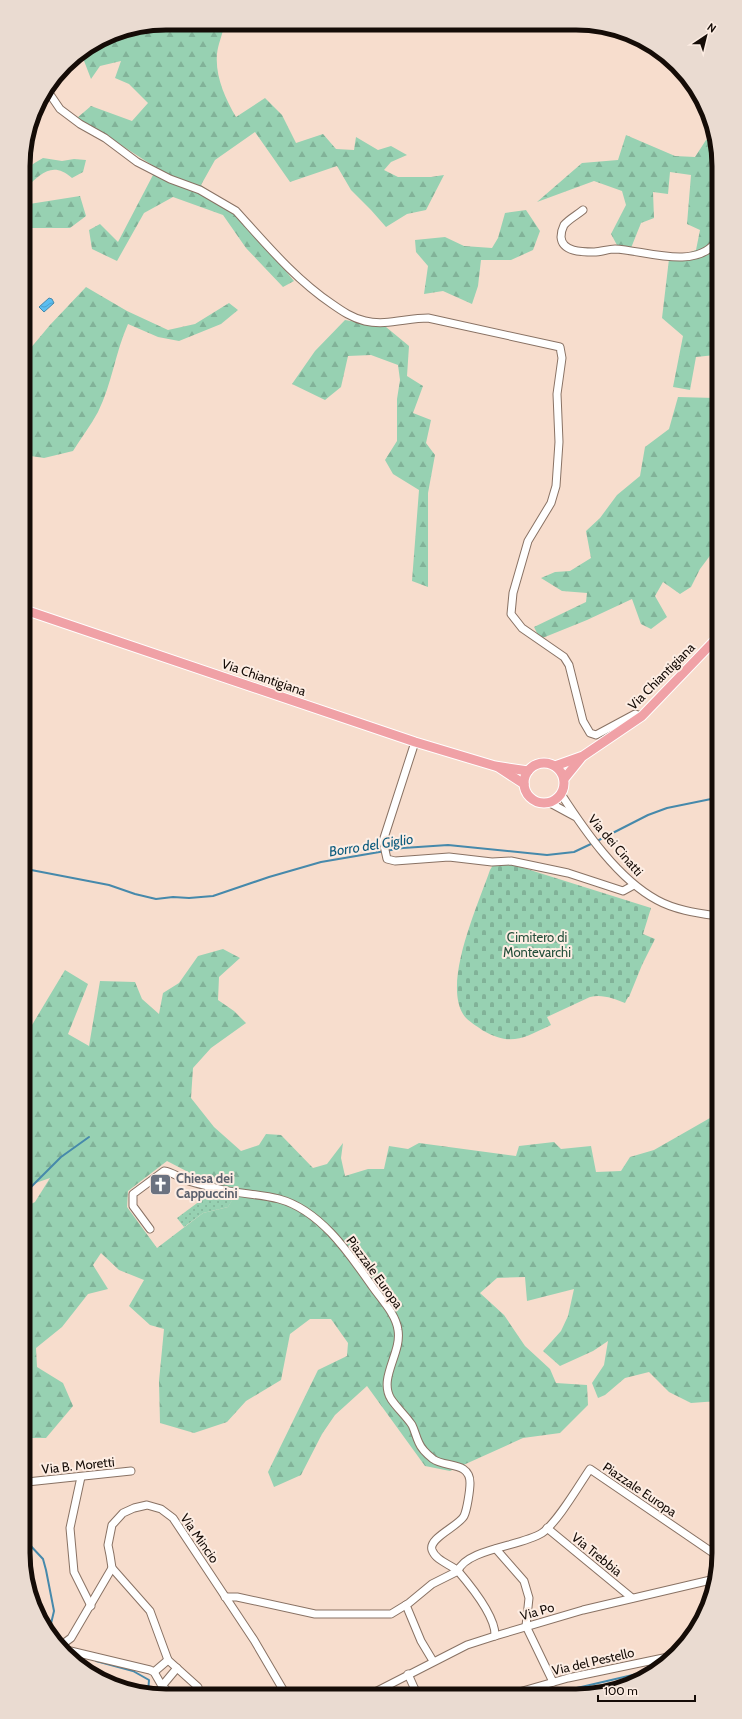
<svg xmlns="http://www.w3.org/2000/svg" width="742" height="1719" viewBox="0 0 742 1719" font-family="Cabin,sans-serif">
<defs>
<pattern id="green-dots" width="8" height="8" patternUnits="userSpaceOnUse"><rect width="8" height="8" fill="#97d1b2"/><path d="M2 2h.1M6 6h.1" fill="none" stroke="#81b298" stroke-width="1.8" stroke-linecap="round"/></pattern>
<pattern id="forest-firs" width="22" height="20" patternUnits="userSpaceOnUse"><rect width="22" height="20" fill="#97d1b2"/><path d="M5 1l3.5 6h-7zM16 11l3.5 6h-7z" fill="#81b298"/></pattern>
<pattern id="cemetery-stones" width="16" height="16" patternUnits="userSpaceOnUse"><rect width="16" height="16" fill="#97d1b2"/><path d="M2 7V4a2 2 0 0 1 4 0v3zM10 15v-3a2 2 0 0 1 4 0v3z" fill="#81b298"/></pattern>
<pattern id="water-waves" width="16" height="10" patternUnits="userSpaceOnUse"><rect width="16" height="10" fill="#5bbef1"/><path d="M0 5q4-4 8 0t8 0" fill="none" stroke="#4ea2cd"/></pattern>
</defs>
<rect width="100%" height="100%" fill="#f7ddcd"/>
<path fill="url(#green-dots)" d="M212 1192 233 1199 228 1207 203 1213 184 1227 177 1218Z"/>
<g fill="url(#forest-firs)" fill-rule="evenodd">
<path d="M166 23H227L224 27C222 35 218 45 217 54 215 76 225 98 236 117L265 98 282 115 296 143 323 134 336 149 354 150 356 137 378 150 391 146 407 155 391 162 384 170 398 177H431L444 175 426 210 407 214 386 227 371 210 351 190 337 166 290 182 255 132 215 160 201 185 244 220 294 281 283 287 246 248 223 215 173 197 144 213 117 261 92 249 89 230 100 224 118 242 153 175 155 167 104 134 77 118 91 106 132 121 148 103 129 84 115 78 121 61 100 66 91 79 81 53 112 34Z"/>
<path d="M626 135 675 156 695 157 706 140 714 137 715 355 696 357 690 390 673 387 683 336 662 318 669 259 696 250 700 230 687 224 691 175 670 172 668 194 653 192 654 218 641 223 631 248 618 247 611 234 626 205 622 191 594 181 537 202 582 163 618 160Z"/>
<path d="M43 158 62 161 74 159 86 160 83 172 72 178C53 161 41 173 26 188 18 173 32 164 43 158Z"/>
<path d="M80 196 86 216 70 228H30L26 252 24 254 23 205Z"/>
<path d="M526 210 540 231 533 250 511 260H481L478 286 472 304 443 291 424 294 428 266 416 252 415 240 445 237 464 246 492 248 498 238 505 213Z"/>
<path d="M86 287 127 311 168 330 195 324 229 303 238 310 221 324 179 341 158 337 128 324C115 353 112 384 98 412 91 425 81 438 73 451L44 458 24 455V356L50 325Z"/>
<path d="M345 320 386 327 409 346 407 376 423 386 413 413 431 420 426 443 435 455 428 493V587L412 581 419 490 393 474 385 460 397 441V399L400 380 398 365 371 355 348 356 341 387 325 400 292 384 315 351Z"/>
<path d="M678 397 715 398V549L700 569 691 587 680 594 663 582 655 596 667 617 651 629 641 624 632 599 587 620 540 639 534 627 586 602 587 593 562 591 541 578 555 572 570 571 591 558 586 531 600 518 617 495 640 476 645 447 669 429Z"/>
<path d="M223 949 240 958 219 977 218 1000 234 1011 246 1023 211 1048 193 1068 191 1098 214 1127 241 1151 259 1145 266 1134 281 1135 313 1168 327 1164 343 1143 341 1158 345 1176 368 1169H384L389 1146 408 1149 419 1143 516 1156 519 1146 554 1142 561 1149 591 1146 596 1172 621 1171 630 1157 654 1150 717 1114 718 1401 691 1403 669 1392 649 1372 625 1378 605 1395 598 1398 592 1383 604 1365 608 1341 593 1351 560 1366 543 1351 561 1331 568 1316 574 1289 527 1301 525 1277 497 1278 480 1293 504 1315 525 1346 550 1369 556 1383 587 1385 588 1405 560 1433 523 1438 450 1471 425 1466 367 1386 335 1415 322 1434 301 1475 274 1487 268 1472 318 1370 347 1356 348 1343 331 1319H310L290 1334 281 1380 246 1401 227 1422 194 1433 160 1423 159 1381 164 1329 150 1325 129 1306 144 1280 119 1270 101 1253 93 1265 108 1289 88 1294 62 1327 36 1348 37 1367 63 1383 73 1406 46 1438H28L27 1206 35 1202 50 1178 27 1186 26 1035 65 970 88 984 68 1034 89 1046 100 981 135 982 142 999 159 1014 163 993 179 983 198 956ZM167 1161 192 1174 201 1182 237 1191 228 1207 203 1213 157 1248 127 1207 128 1191Z"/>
</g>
<path fill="url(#cemetery-stones)" d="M511 864 651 908 643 934 655 939 642 965 629 997H628L625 1003C614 999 603 994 590 997L547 1017 551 1025C523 1038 511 1047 482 1030 477 1026 466 1020 463 1014 443 981 478 905 490 870L493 865Z"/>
<path fill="url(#water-waves)" stroke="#4689ab" d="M49 298 52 299 54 303 44 312 39 307Z"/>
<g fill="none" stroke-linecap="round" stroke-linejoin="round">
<g stroke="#4689ab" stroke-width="2">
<path d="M474 25C485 34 494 29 506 25"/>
<path d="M601 26 614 32H623"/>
<path d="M597 841 648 815 667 808 716 798"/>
<path d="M26 869 109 885 135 894 156 899 173 897 189 898 213 896 269 877 321 862 403 848 448 845 547 855 574 852 593 843"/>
<path d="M27 1191 61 1157 89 1137"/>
<path d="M28 1543 43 1559 46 1570 54 1611 49 1632"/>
<path d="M52 1636 60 1643"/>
<path d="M96 1661 133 1671 149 1680 148 1693"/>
<path d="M564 1691 637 1674 654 1672"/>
</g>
<defs>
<g id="minor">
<path d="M47 90 60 109 80 124 105 138 137 162 170 179 200 190 236 211C266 244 295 279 332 304 342 311 352 318 365 321 386 326 407 318 428 318L560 347 562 358 557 394 559 442 556 486 551 503 528 541 513 593 511 614 522 628 564 657 569 665 583 721 590 733 596 735 635 714 642 716"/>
<path d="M583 210C577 215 569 219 564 225 562 229 561 233 561 237 562 252 582 252 594 252 601 252 608 249 615 249 643 250 694 270 715 243"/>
<path d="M415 742 383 841 387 859 395 861 449 857 492 862 511 861 568 873 623 891 634 885"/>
<path d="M561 794C585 831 618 879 657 900 675 910 697 913 717 916"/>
<path d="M550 803 574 816"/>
<path d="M150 1229 133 1206V1194L164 1171C172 1172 178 1177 186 1180 197 1184 208 1186 219 1189 239 1194 260 1194 279 1199 320 1210 349 1253 372 1286 381 1299 396 1314 398 1330 402 1353 378 1378 391 1399 397 1408 406 1416 412 1425 415 1431 416 1437 419 1443 421 1448 428 1455 433 1459 445 1468 470 1461 470 1483 470 1490 467 1510 464 1516 459 1526 428 1538 432 1550 436 1561 450 1564 458 1571 466 1549 522 1546 542 1533 557 1523 579 1485 590 1469L719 1557"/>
<path d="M81 1477 70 1528 74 1572 91 1606"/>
<path d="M27 1482 131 1471"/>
<path d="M547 1528 632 1598"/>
<path d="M496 1549 524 1581 529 1598 526 1626 553 1682"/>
<path d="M225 1597H237L315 1614H391L409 1603 432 1584 458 1571C470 1585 496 1616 495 1636"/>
<path d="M406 1605 421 1641 433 1661"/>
<path d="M60 1646 71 1638 112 1568"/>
<path d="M62 1649 150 1670 154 1672 162 1686 170 1693"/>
<path d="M154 1672 168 1660"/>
<path d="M408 1674 416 1692"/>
<path d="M162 1686 177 1668"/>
<path d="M198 1687 168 1660 150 1611 112 1568 110 1555 108 1545 112 1525 123 1513 134 1508 147 1505 161 1509 173 1518 254 1640 285 1693"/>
<path d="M597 1691 627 1685"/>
<path d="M375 1692 467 1645 495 1636 583 1610 715 1579"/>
<path d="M519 1692 568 1678 673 1656"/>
</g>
<g id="major">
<path d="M25 610 415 742 495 766 528 771"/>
<circle cx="544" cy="783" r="20"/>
<path d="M555 766 583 756 642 716 716 639"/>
<path d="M498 767 524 784"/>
<path d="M564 779 581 758"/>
</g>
</defs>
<use href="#minor" stroke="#897264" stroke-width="9"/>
<use href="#major" stroke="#fff" stroke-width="11"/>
<use href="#minor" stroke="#fff" stroke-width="7"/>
<use href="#major" stroke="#f0a1a6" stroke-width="9"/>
</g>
<defs>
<symbol id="church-square" viewBox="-11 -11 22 22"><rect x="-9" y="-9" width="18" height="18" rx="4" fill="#6b7280" stroke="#fdede3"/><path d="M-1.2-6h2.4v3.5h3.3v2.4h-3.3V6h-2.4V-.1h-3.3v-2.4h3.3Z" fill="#fff"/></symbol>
</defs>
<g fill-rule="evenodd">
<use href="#church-square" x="148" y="1172" width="25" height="25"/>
</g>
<g text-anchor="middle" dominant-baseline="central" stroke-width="4" stroke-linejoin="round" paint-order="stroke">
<g font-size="13" fill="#150c07" stroke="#fdede3">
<text transform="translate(661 676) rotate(-45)">Via Chiantigiana</text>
<text transform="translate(264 677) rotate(19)">Via Chiantigiana</text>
<text transform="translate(616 845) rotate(49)">Via dei Cinatti</text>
<text transform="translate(375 1272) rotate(54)">Piazzale Europa</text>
<text transform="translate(78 1465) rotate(-6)">Via B. Moretti</text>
<text transform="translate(640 1489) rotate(34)">Piazzale Europa</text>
<text transform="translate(200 1538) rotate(55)">Via Mincio</text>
<text transform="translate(597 1554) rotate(39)">Via Trebbia</text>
<text transform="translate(537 1611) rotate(-16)">Via Po</text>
<text transform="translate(593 1661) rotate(-13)">Via del Pestello</text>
</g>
<g font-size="13" fill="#234e3a" stroke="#fdede3">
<text x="537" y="937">Cimitero di<tspan x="537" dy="15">Montevarchi</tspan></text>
</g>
<g font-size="13" font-weight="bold" fill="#5b616d" stroke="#fdede3" text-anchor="start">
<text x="176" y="1178">Chiesa dei<tspan x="176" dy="15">Cappuccini</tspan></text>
</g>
<g font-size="14" font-style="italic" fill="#0c5b7d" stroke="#fdede3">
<text transform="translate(371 845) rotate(-9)">Borro del Giglio</text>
</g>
</g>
<path d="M0 0H742V1719H0ZM166 30H576A136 136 0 0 1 712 166V1553A136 136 0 0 1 576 1689H166A136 136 0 0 1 30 1553V166A136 136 0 0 1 166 30Z" fill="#eadbd1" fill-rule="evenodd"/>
<path fill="none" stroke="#150c07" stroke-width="5" d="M166 30H576A136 136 0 0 1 712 166V1553A136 136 0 0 1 576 1689H166A136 136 0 0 1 30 1553V166A136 136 0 0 1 166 30Z"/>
<g transform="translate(706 36) rotate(35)" stroke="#fdede3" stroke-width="3" paint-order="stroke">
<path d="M0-3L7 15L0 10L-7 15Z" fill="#150c07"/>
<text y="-6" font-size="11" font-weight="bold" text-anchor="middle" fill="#150c07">N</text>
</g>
<path d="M598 1695v6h97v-6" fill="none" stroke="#150c07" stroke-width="2"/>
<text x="604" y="1695" font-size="12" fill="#150c07" stroke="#fdede3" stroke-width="3" paint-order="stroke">100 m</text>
</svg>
